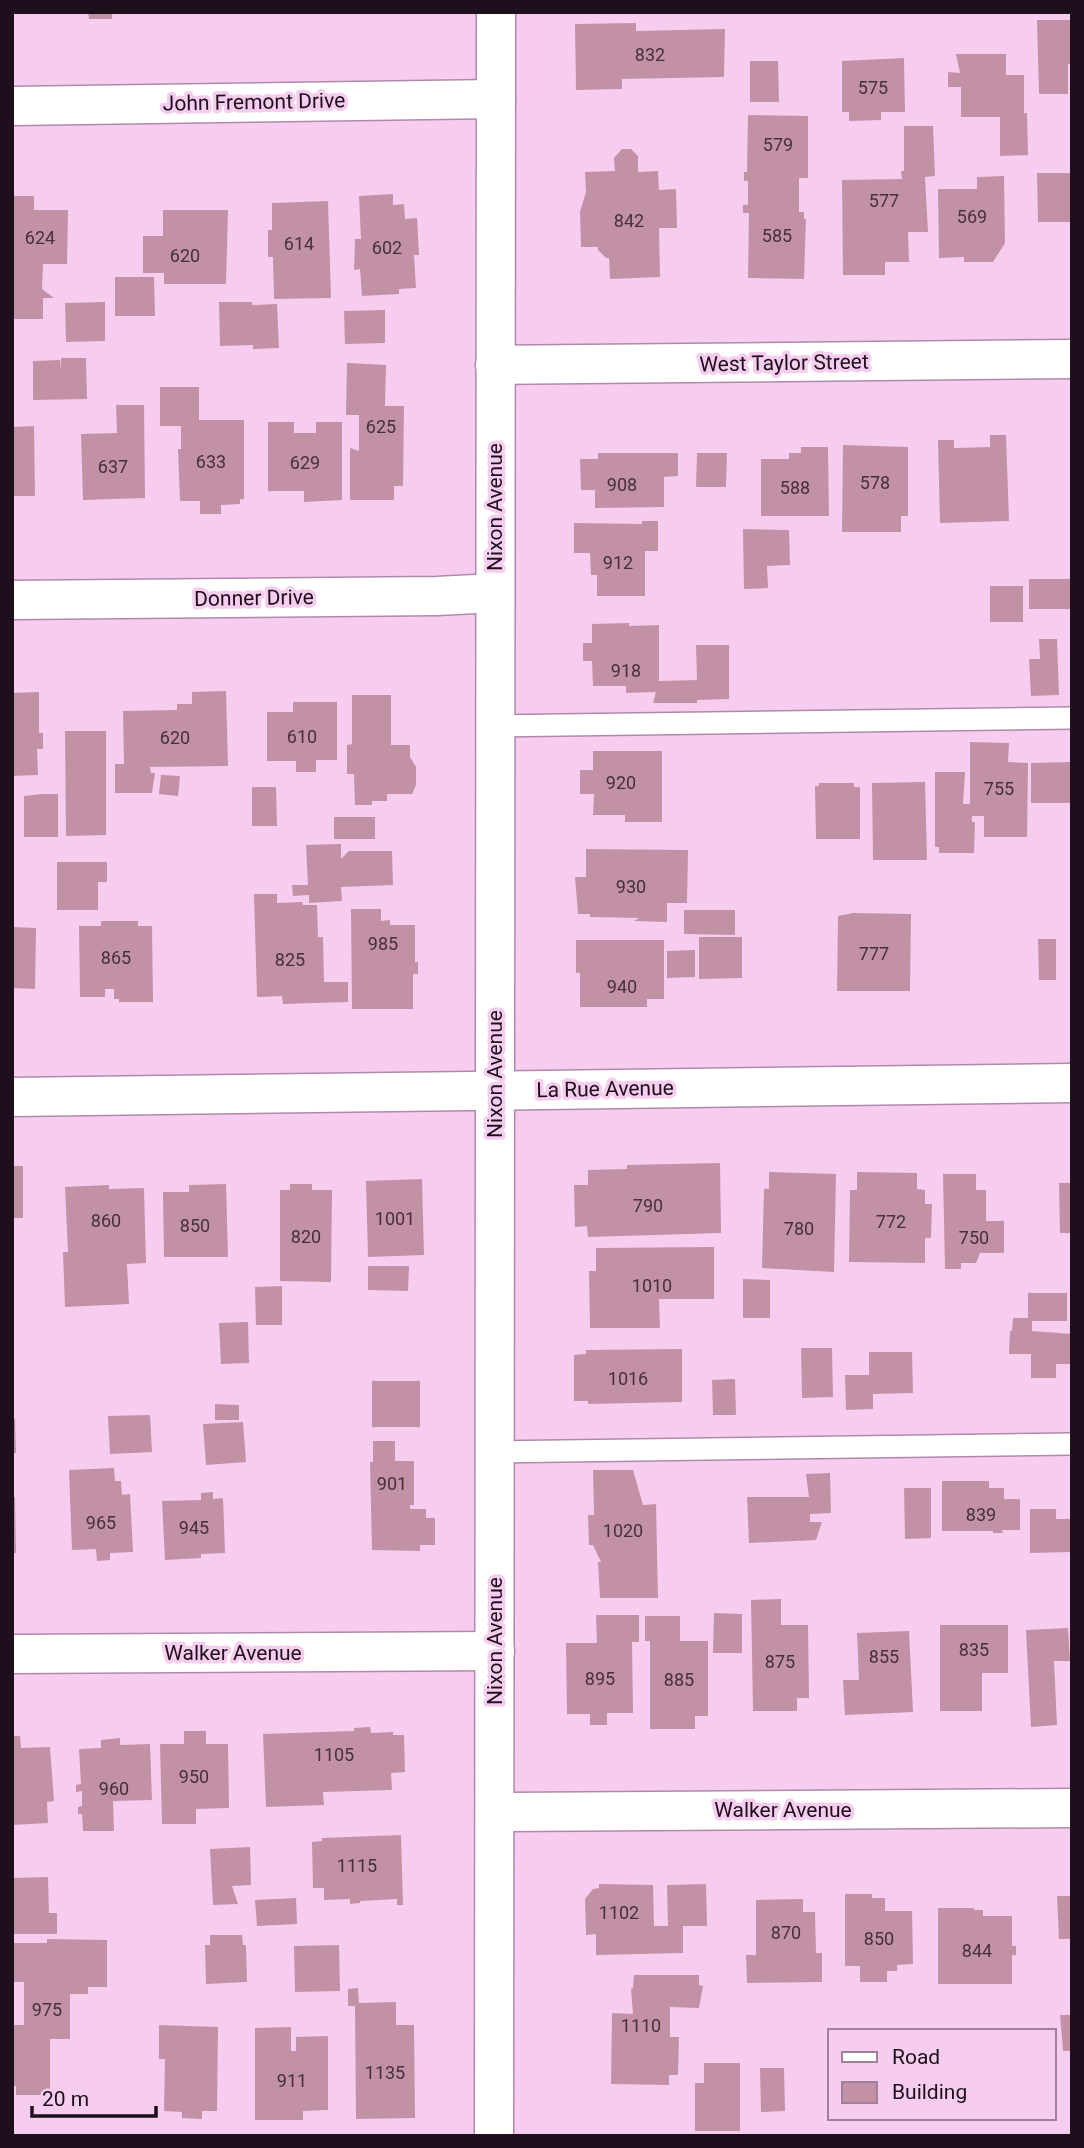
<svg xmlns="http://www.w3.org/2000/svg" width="1084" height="2148" viewBox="0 0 1084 2148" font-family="Roboto,sans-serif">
<rect width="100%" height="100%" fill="#f7cdef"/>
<g fill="#c291a5">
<path d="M88 12H112V19H89Z"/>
<path d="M1037 20H1072V64H1068V94H1039Z"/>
<path d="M636 23V31L725 29 724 77 622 79V89L576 90 575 24Z"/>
<path d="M956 54H1006V75H1024V113H1027L1028 155 1000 156V117H961V87H948V72L960 73Z"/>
<path d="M904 58 905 112H881V120L849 121V112H842V61Z"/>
<path d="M750 61H778L779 102H750Z"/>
<path d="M748 115 808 116V178H799V212H804V219H806L804 279 748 278 749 213H743V205H748V181H744V172H747Z"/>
<path d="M904 126H933L935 176 925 177 928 232H908L909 262H885V275H843L842 180 902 179 901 171H904Z"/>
<path d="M622 149H631L638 156V172L658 171 659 190 676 189 677 228H659L660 277 610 279 609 258H606L598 250V247H581L580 212 586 192 585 172 615 171 614 158Z"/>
<path d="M1037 173H1072V222H1038Z"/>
<path d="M1004 176 1005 243 993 262H964V257L939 258 938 189H977V177Z"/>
<path d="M393 194V205L404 204 405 219 417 218 419 255H414L416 288 399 289V294L362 296 360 269 354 270 355 239H361L359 196Z"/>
<path d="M12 196H34V210H68L67 264H43L42 289 54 298H43V319H12Z"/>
<path d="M328 201 331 298 274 299 273 257H268V230H272V203Z"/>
<path d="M163 210H228L226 284H164V273H143V236H163Z"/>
<path d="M115 277H154L155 316H115Z"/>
<path d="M105 302V341L66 342 65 303Z"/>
<path d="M219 302H252V305L277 304 279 348 253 349V345L220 346Z"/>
<path d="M385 310V343L345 344 344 311Z"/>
<path d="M61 358H86L87 399 33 400V361L60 360 61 371Z"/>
<path d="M347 363 386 365 385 406H404L403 486H394V500H350V448L359 451V415H346Z"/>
<path d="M160 387H199V420H244V499H240V504L221 505V514H200V501H180L178 449H181V426H160Z"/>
<path d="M116 405H144L145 498 83 500 81 434 117 433Z"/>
<path d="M268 422H294V433H316V422H342V500L304 502V491H268Z"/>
<path d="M34 426 35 496H12V427Z"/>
<path d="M990 435H1006L1009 521 940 523 938 440H954V448L990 447Z"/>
<path d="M843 445 908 447V516H901V532H842Z"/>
<path d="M801 447H828L829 516H761V459H789V453H801Z"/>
<path d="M598 453H678V476L664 477V507L595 508V490H581L580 459H598Z"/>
<path d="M697 453H727L726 487H696Z"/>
<path d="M642 521H658V551H645V596H597V575H591L590 553H574V523L642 524Z"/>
<path d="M743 529 789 530 790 565 767 566 768 588 744 589Z"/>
<rect x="1029" y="579" width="41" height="30"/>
<rect x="990" y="586" width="33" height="36"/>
<path d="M629 623V626L659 625V681L697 680 696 645H729V699L697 700V703H653L656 692 626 693V686H593L592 661H583V643H592V624Z"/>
<path d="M1039 639H1057L1059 695 1031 696 1029 659H1040Z"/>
<path d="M226 691 228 766 150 767 151 773H155L152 793H115V764H124L123 711 177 710V704H192V692Z"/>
<path d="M39 692V733H43V749H37L38 775 12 776V693Z"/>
<path d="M352 695H391V745H410V757L416 767V785L412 794H387V801H372V805H355L354 774H347V745L352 744Z"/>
<path d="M293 702H337V760H316V772H296V761H267V712H293Z"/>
<path d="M65 731H106V835L66 836Z"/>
<path d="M970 742 1009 743 1008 762 1028 763 1027 837H984V816H972V822H975L974 853H939V847H935V772H965L963 804H970Z"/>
<path d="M593 751H662V822H625V815H593L594 794H580V770H593Z"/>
<path d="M1071 762 1072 803H1031V763Z"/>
<path d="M161 775 180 776 178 796 159 794Z"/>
<path d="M925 782 927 860H873L872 783Z"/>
<path d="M819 783H854V787H860V839H816L815 786H819Z"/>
<path d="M252 787H276L277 826H252Z"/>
<path d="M41 794H58V837H24V796Z"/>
<rect x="334" y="817" width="41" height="22"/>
<path d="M341 844V859L349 851H392L393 885 341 887 342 901 309 903V895L293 896 292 885H308L306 845Z"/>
<path d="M586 849 688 850 687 903H667V922L634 921 639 918 590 917V914H578L575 877H586Z"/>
<path d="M57 862H107V882H98V910H57Z"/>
<path d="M254 894H277V903L302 902 303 905H317L318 937H323L324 982H348V1002L283 1004 282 996 257 997Z"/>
<path d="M351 909H381V921L390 920V925H415V962H418V974H413V1009H352Z"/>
<path d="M684 910H735V935L684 934Z"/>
<path d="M853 913 911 914 910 991H837L838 916Z"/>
<path d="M101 921H138V926H152L153 1002H119V999H114V989H105V997H80L79 926H101Z"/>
<path d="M12 927 36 928 35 989 12 988Z"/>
<path d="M699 937H742V978L699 979Z"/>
<path d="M1038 939H1056V980H1039Z"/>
<path d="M576 940H664V999H647V1007H580V973H576Z"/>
<path d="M695 950V977L667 978V951Z"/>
<path d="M720 1163 721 1233 588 1237 587 1226 575 1227 574 1185H588V1170L627 1169V1165Z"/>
<rect x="12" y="1166" width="11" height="52"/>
<path d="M769 1172 836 1174 834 1272 762 1268 764 1189H769Z"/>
<path d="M857 1172 917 1173V1189L925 1190V1204H932L931 1238H925V1263L849 1262 850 1190H857Z"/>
<path d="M943 1174H976V1190H986V1221H1004V1253H980L976 1263H961V1269H945Z"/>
<path d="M422 1179 424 1255 368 1257 366 1181Z"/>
<path d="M1059 1183H1072V1233H1060Z"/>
<path d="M226 1184 228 1257H164L163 1192H189V1185Z"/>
<path d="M290 1184H312V1190H332L331 1282 280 1281V1190H290Z"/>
<path d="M109 1185V1189L144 1188 146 1263 127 1264 129 1304 65 1307 63 1252H68L65 1187Z"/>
<path d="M714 1247V1299H659L660 1328H590L589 1271H596V1248Z"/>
<path d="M368 1266H409L408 1291 368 1290Z"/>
<path d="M743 1279 770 1280V1318H743Z"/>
<path d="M282 1286V1325H256L255 1287Z"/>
<path d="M1028 1293H1067V1321H1032V1331L1072 1334V1364H1056V1378H1031V1354H1009L1010 1331H1012L1013 1318H1028Z"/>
<path d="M248 1322 249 1363 221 1364 219 1323Z"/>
<path d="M801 1348H832L833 1397 802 1398Z"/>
<path d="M682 1349V1402L588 1404V1401H574V1355L586 1354V1350Z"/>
<path d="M869 1352H912L913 1393 873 1394V1409L846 1410 845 1375H869Z"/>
<path d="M735 1379 736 1415H713L712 1380Z"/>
<rect x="372" y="1381" width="48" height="46"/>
<path d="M215 1404 239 1405V1420H215Z"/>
<path d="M150 1415 152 1452 110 1454 108 1416Z"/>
<path d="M12 1419H15L16 1453H12Z"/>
<path d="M243 1422 246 1462 206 1465 203 1424Z"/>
<path d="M373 1441H395V1461H414V1505H410V1509H426V1518H435V1545H420V1551L372 1550 370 1462H373Z"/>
<path d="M114 1468 115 1481H121L122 1495 130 1494 133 1552 110 1553V1560L97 1561 96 1549 72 1550 69 1470Z"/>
<path d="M593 1470H633L643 1505 656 1504 658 1598H600L598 1562H601L593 1545H589L588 1515H594Z"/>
<path d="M830 1473 831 1513 810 1514V1522H822L816 1540 749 1543 747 1497H809L806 1474Z"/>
<path d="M942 1481H989V1488H1004V1499H1020V1530H1002L1003 1533H993V1531H942Z"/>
<path d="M904 1488H931V1538L905 1539Z"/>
<path d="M213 1492V1499L223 1498 225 1553 201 1554V1558L165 1560 162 1501 201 1500V1493Z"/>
<path d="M12 1497H15L16 1553H12Z"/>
<path d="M1030 1509H1056V1519H1072V1552L1030 1553Z"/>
<path d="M781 1599V1625H808L809 1698H797V1711H753L751 1600Z"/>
<path d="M714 1613 742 1614V1653H713Z"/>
<path d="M596 1615H639V1642H632L633 1713H607V1725H590V1714H567L566 1643H597Z"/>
<path d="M645 1616H680V1641H708V1716H695V1729H650V1641H645Z"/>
<path d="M940 1625H1008V1673H982V1711H940Z"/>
<path d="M1068 1628 1070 1661H1054L1057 1725 1031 1727 1026 1630Z"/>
<path d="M909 1631 913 1712 845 1715 843 1680H859L857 1633Z"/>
<path d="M370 1727 371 1733 393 1732V1735H404L405 1772 391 1773 392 1790 323 1792 324 1805 266 1807 263 1734 354 1731V1728Z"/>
<path d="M184 1731H206V1744H228L229 1808 196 1809V1824H162L160 1744H184Z"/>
<path d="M12 1736H20L21 1748 50 1747 54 1801 47 1802 48 1823 12 1825Z"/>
<path d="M120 1738V1745L150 1744 152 1800 113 1801 114 1831H83L82 1814H78V1807L82 1806V1791L76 1792V1785L81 1784 79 1749 101 1748V1740Z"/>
<path d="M401 1835 403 1905H397V1899L360 1901V1903L350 1904V1899L324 1900V1888H313L312 1842 322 1841V1838Z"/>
<path d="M250 1847 251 1885 232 1886 238 1904 213 1905 210 1849Z"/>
<path d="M48 1877 49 1913H57V1934H12V1878Z"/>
<path d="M599 1884 653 1885 654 1926H668L667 1885 706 1884 707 1926H683V1953L596 1955V1934L586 1935 585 1899 593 1889 599 1888Z"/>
<path d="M845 1894H872V1898H885V1911H912L913 1964 897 1965V1971H887V1982H860V1966H845Z"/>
<path d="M1057 1896H1072V1939H1059Z"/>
<path d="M296 1898 297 1924 257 1926 255 1900Z"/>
<path d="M803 1899V1912H815L816 1953H822V1982L747 1983 746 1955H756V1900Z"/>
<path d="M938 1908H974V1910H983V1916H1012V1946H1016V1955H1012V1984H938Z"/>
<path d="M210 1935H242L243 1945H246L247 1982 206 1984 205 1945H210Z"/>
<path d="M47 1939 107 1940V1987H88V1994H70V2039H50V2095H16V2086H12V2025H24V1982H12V1943H47Z"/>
<path d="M339 1945 340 1991 295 1992 294 1946Z"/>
<path d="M634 1975H699V1985L703 1986 699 2008 670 2007V2037H679L678 2075H669V2085L611 2084 612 2013 633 2014 631 1989 633 1988Z"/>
<path d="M358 1988 359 2003 396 2002V2025H414L415 2118 356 2119 355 2006H348V1989Z"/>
<path d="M1060 2015H1072V2051H1063Z"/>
<path d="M159 2025 218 2027 217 2111H202V2119L182 2118V2112L164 2111 165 2059H159Z"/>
<path d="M291 2027V2051H296V2037L328 2036V2110L303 2111V2120H255V2028Z"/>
<path d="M704 2063H740V2131H695V2083H704Z"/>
<path d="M760 2068H784L785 2111 761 2112Z"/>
</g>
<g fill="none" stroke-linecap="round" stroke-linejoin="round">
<defs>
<g id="service">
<path d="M495 726 1072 718"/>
<path d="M495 1452 1072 1444"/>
</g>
<g id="minor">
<path d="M12 106 496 99"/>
<path d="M495 365 1072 359"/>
<path d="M12 600 437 596 495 593"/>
<path d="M12 1097 1072 1083"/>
<path d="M12 1654 495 1651"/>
<path d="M495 1812 1072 1808"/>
<path d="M494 2136 496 12"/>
</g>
</defs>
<use href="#service" stroke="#b089a9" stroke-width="24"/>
<use href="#minor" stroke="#b089a9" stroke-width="41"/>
<use href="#service" stroke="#fff" stroke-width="21"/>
<use href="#minor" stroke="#fff" stroke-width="38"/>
</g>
<g text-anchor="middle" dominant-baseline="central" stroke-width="7" stroke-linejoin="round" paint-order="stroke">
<g font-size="18" fill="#46303e">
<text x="650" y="54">832</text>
<text x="873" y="87">575</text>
<text x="778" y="144">579</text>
<text x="884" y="200">577</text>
<text x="972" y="216">569</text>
<text x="629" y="220">842</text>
<text x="777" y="235">585</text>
<text x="40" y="237">624</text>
<text x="299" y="243">614</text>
<text x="387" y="247">602</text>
<text x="185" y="255">620</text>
<text x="381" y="426">625</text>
<text x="211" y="461">633</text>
<text x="305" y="462">629</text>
<text x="113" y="466">637</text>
<text x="875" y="482">578</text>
<text x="622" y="484">908</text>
<text x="795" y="487">588</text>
<text x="618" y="562">912</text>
<text x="626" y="670">918</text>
<text x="302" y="736">610</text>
<text x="175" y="737">620</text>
<text x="621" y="782">920</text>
<text x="999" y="788">755</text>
<text x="631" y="886">930</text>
<text x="383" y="943">985</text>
<text x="874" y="953">777</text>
<text x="116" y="957">865</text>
<text x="290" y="959">825</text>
<text x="622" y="986">940</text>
<text x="648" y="1205">790</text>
<text x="395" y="1218">1001</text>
<text x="106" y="1220">860</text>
<text x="891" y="1221">772</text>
<text x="195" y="1225">850</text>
<text x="799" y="1228">780</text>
<text x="306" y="1236">820</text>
<text x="974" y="1237">750</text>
<text x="652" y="1285">1010</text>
<text x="628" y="1378">1016</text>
<text x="392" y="1483">901</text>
<text x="981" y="1514">839</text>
<text x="101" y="1522">965</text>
<text x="194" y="1527">945</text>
<text x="623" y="1530">1020</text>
<text x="974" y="1649">835</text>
<text x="884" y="1656">855</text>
<text x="780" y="1661">875</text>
<text x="600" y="1678">895</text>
<text x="679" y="1679">885</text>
<text x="334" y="1754">1105</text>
<text x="194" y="1776">950</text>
<text x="114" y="1788">960</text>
<text x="357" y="1865">1115</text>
<text x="619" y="1912">1102</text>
<text x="786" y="1932">870</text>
<text x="879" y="1938">850</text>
<text x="977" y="1950">844</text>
<text x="47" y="2009">975</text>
<text x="641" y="2025">1110</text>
<text x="385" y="2072">1135</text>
<text x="292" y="2080">911</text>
</g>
<g font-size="21" fill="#1d0f1b" stroke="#f7cdef">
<text transform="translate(254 102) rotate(-1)">John Fremont Drive</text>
<text transform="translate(784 363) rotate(-1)">West Taylor Street</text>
<text transform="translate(495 507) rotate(-90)">Nixon Avenue</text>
<text transform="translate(254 598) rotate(-1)">Donner Drive</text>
<text transform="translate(495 1074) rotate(-90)">Nixon Avenue</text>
<text transform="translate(605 1089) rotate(-1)">La Rue Avenue</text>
<text transform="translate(495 1641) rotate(-90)">Nixon Avenue</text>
<text x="233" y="1653">Walker Avenue</text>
<text x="783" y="1810">Walker Avenue</text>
</g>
</g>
<rect width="1084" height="2148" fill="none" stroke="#1d0f1b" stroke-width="28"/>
<rect x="828" y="2029" width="228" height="91" fill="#f7cdef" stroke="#a0819a" stroke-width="2"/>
<rect x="842" y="2052" width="35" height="10" fill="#ffffff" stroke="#a0819a" stroke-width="2"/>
<text x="892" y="2064" font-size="21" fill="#1d0f1b">Road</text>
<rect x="842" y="2082" width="35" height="21" fill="#c291a5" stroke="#a0819a" stroke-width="2"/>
<text x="892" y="2099" font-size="21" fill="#1d0f1b">Building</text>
<path d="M32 2106v10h124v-10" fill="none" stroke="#1d0f1b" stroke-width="3.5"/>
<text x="42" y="2106" font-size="21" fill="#1d0f1b" stroke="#f7cdef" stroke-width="5" paint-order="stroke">20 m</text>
</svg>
